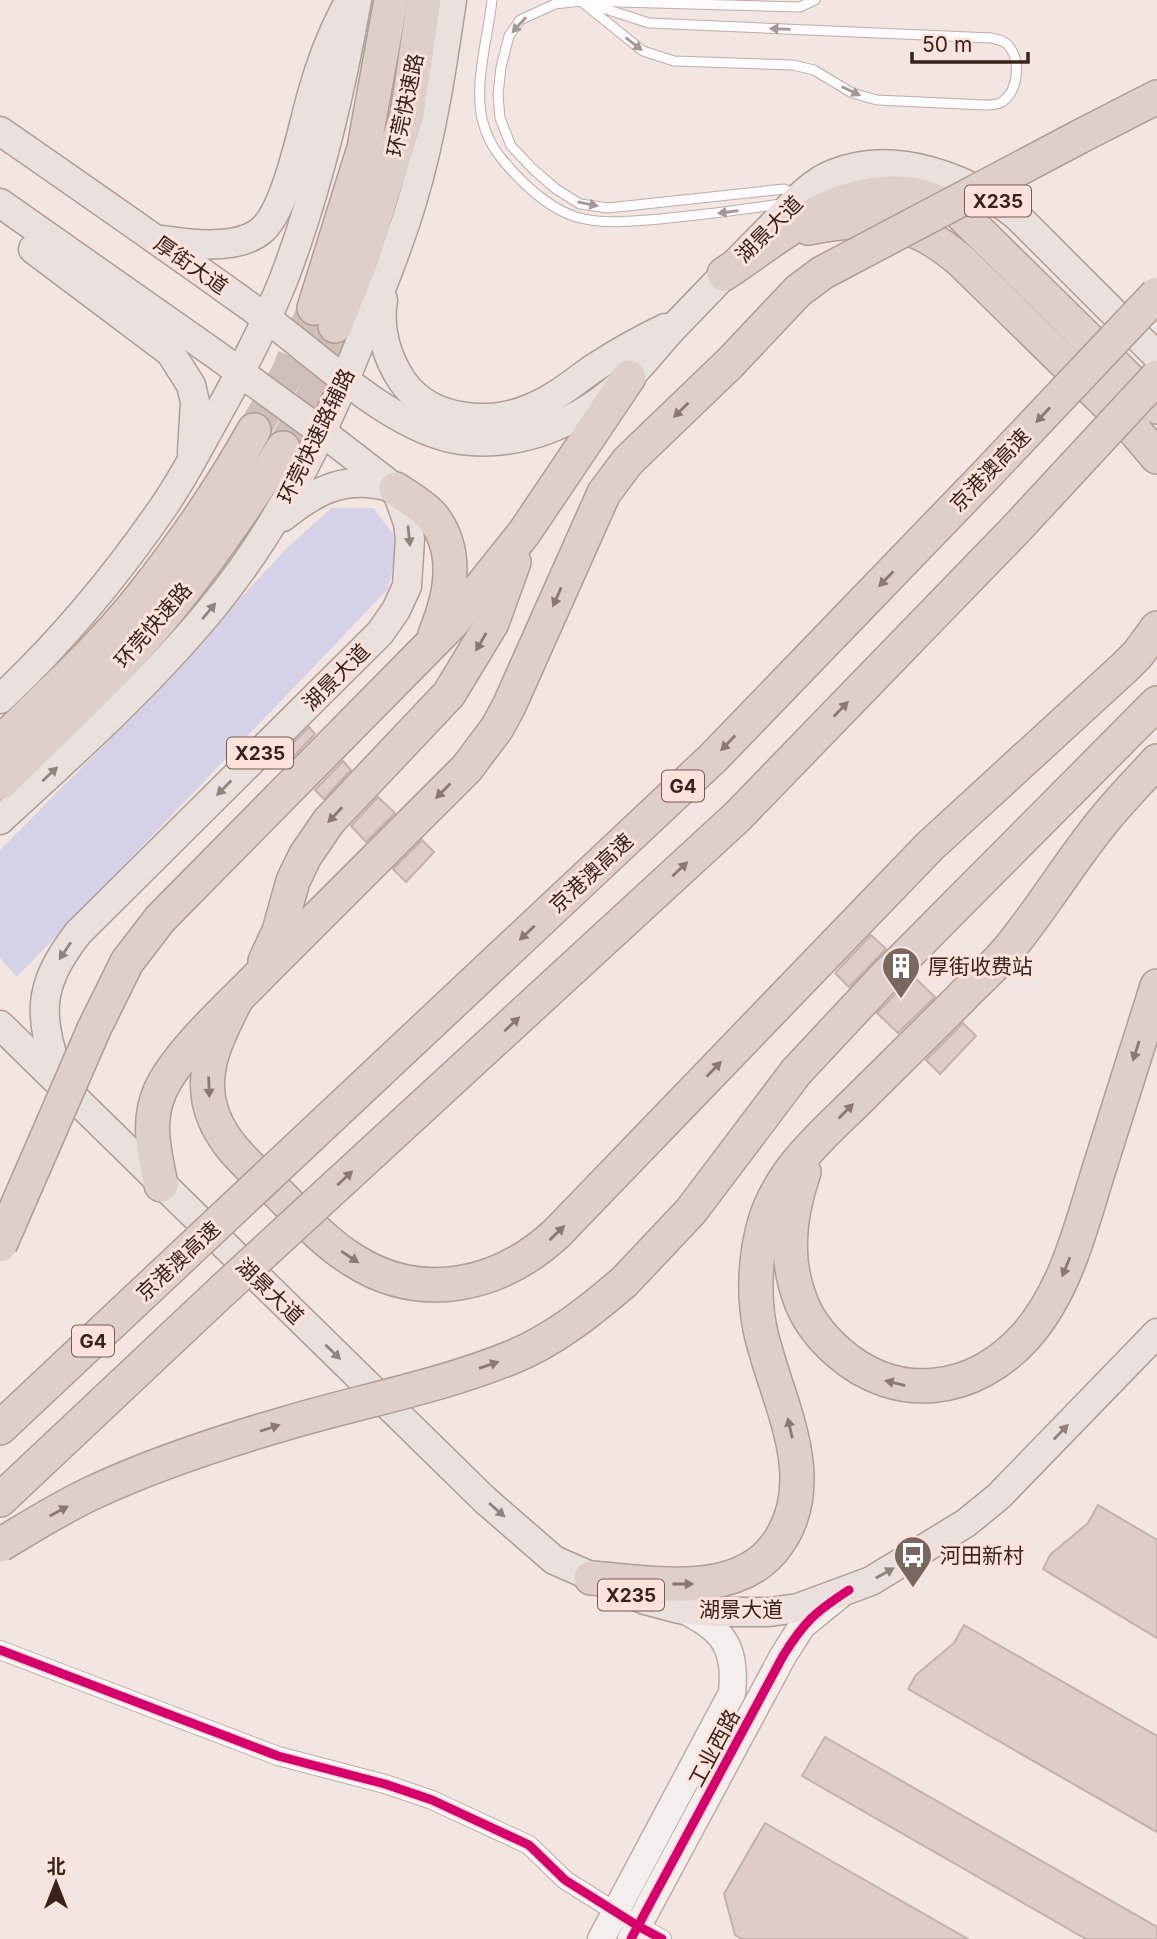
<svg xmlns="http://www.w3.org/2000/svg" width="1157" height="1939" viewBox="0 0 1157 1939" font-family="Inter,'Noto Sans SC',sans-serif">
<rect width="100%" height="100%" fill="#f3e6e2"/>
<path fill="#d5d2e8" d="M331 508H373L399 541 388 589 17 977 0 958V850L104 745 287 548Z"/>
<g fill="#dfccca" stroke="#c2b1af" stroke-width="2">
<path d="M309 727 315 734 288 762 281 755Z"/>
<path d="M343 761 351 770 324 799 315 790Z"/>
<path d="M378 797 395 813 366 842 351 826Z"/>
<path d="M422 840 434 852 406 882 393 869Z"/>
<path d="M871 935 886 949 849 987 835 973Z"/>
<path d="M913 976 935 997 898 1033 877 1013Z"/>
<path d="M963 1023 976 1036 940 1074 926 1060Z"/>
<path d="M1098 1505 1157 1540V1638L1043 1569 1050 1555 1088 1523Z"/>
<path d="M964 1625 1157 1736V1832L908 1689 916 1675 954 1643Z"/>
<path d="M825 1737 1157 1927V1939H1086L802 1776Z"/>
<path d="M765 1823 968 1939H742L735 1935 724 1894Z"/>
</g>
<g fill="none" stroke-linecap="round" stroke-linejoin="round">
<g stroke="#cebfba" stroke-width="33" stroke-dasharray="33 17" stroke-linecap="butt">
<path d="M254 430 287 374 314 308"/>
<path d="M283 448 314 394 335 326"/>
</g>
<defs>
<g id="lane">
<path d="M492 0C488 38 472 89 484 126 490 146 502 160 515 174 531 191 554 210 576 217 604 225 631 221 660 219 701 215 741 210 781 204"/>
<path d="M582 2 643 51 674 61 793 65 814 70 852 93 877 100 985 105C991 105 997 105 1002 102 1019 90 1021 60 1008 45 1004 40 998 40 992 38L649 23 590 4"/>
<path d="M794 199 790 192 784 189 608 208 580 204 556 189 533 169 511 146 500 118 498 95 501 67 509 36 520 20 555 4 581 1 800 7 815 0"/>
</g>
<path id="street" d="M0 1650 278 1756 385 1784 432 1800 529 1845 565 1880 638 1926 662 1939"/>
<g id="secondary">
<path d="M601 1939 732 1693C737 1646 722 1628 681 1609"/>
<path d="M631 1939 783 1656 802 1626 839 1596"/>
</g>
<g id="primary">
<path d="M0 131C88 192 176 253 263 316 318 355 392 430 460 440 524 448 582 421 628 378 644 363 658 344 673 328 705 295 736 262 768 230 787 211 807 184 833 174 894 149 968 177 1017 216L1157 356"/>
<path d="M0 203 215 354 326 435 396 489 408 523 410 539 407 586 396 610 380 633 78 933C35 989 39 1016 60 1080"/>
<path d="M162 240C190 244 238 251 262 230 287 208 302 128 312 94 320 65 331 36 345 9"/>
<path d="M33 249 170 352 191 385 195 402 192 452"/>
<path d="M383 300C378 329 387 359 403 382 431 421 489 426 531 408 554 399 574 382 594 368 617 353 640 340 665 328"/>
<path d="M283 517C317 489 348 474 393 488"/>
<path d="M0 699C62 641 116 576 164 506 182 480 197 451 212 424 238 378 263 330 283 281 318 190 340 96 357 0"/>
<path d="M0 820C74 752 149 685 213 607 276 530 320 443 357 350 376 301 397 253 412 202 432 136 442 68 452 0"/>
<path d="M0 1025 485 1500 554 1560 645 1600 679 1609 714 1612H769L798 1608 871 1581 966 1523 999 1496 1157 1333"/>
</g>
<g id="highway">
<path d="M1079 137 1157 97"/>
<path d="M808 228C872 215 910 217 960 260L1135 431 1157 457"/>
<path d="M724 274C783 235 835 185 912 194 927 196 943 205 957 210L1157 407"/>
<path d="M314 308 364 148 391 0"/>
<path d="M335 326 361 261 407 114 424 0"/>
<path d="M396 489C407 497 422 505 431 515 460 549 451 596 435 634"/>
<path d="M0 743C47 696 99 650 141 597 183 544 221 489 254 430"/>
<path d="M0 783C56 728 115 675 165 614 208 562 246 506 283 448"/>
<path d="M265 961 279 931 293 881 305 856 329 821 449 694 492 623 514 562"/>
<path d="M236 1000C220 1032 202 1064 209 1101 217 1141 249 1166 278 1193 301 1216 325 1243 353 1260 422 1304 500 1286 557 1233L930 846 1124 668 1138 654 1157 628"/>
<path d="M94 1029 127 962 160 919 452 623 524 533 629 377"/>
<path d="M804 1172C790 1212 784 1255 799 1296 806 1318 821 1337 838 1352 897 1404 974 1394 1026 1336 1068 1288 1082 1222 1101 1163 1120 1104 1138 1045 1157 986"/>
<path d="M161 1185C155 1153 146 1123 160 1091 177 1053 230 1006 260 975 329 906 398 837 467 768L497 728 509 706 604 493 628 461 730 363"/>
<path d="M624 1282 691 1211 796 1072 881 981 1157 703"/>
<path d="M0 1428 185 1254"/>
<path d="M0 1500 223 1290"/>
<path d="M591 1578C650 1582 739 1601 778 1543 824 1477 774 1396 760 1329 753 1294 755 1255 765 1221 780 1172 819 1138 854 1104 889 1069 925 1034 960 999 976 982 994 967 1008 950 1041 910 1068 865 1100 825 1117 803 1138 782 1157 761"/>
</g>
</defs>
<use href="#lane" stroke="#bdada7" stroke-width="11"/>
<use href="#street" stroke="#bdada7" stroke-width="20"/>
<use href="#secondary" stroke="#bdada7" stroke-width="29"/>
<use href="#primary" stroke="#b09c95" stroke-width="31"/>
<use href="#highway" stroke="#b09c95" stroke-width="36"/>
<use href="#lane" stroke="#fdfbfb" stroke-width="9"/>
<use href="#street" stroke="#fdfbfb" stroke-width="18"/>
<use href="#secondary" stroke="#f4eeec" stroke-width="26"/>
<use href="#primary" stroke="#eae1de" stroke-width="28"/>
<use href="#highway" stroke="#decfca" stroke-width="33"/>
<defs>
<g id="highway-bridge">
<path d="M730 363 798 291 822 273 1079 137"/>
<path d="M0 1245 94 1029"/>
<path d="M185 1254 713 758 986 475 1157 294"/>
<path d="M223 1290 737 817 1017 528 1157 377"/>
<path d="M0 1545C30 1527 60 1508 92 1493 154 1464 221 1442 287 1423 361 1401 438 1387 510 1358 553 1341 590 1311 624 1282"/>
</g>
</defs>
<use href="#highway-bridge" stroke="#b09c95" stroke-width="36" stroke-linecap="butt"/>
<use href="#highway-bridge" stroke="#decfca" stroke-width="33"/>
<defs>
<g id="cycleway">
<path d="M0 1650 278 1756 385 1784 432 1800 529 1845 565 1880 638 1926 662 1939"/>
<path d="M631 1939 783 1656C804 1622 815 1612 849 1590"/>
</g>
</defs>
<use href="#cycleway" stroke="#fbe2da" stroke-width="13"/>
<use href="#cycleway" stroke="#d6006c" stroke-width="9"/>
</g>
<defs><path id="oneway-solid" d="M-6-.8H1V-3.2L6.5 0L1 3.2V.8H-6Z" transform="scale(1.75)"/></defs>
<g fill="#a49996">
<use href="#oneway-solid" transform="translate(519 25) rotate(132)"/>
<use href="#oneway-solid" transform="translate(780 29) rotate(-178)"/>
<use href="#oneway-solid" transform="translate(634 44) rotate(38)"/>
<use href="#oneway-solid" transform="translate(851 91) rotate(26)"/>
<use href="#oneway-solid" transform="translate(588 204) rotate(11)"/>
<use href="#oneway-solid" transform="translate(728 212) rotate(172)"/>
</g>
<g fill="#8b7872">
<use href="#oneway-solid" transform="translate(681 410) rotate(136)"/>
<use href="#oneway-solid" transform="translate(1043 415) rotate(133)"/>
<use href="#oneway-solid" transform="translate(886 579) rotate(134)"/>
<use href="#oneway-solid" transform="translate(557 597) rotate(114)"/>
<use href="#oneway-solid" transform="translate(481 642) rotate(120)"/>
<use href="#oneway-solid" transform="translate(841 709) rotate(-46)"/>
<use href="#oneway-solid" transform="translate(728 743) rotate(134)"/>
<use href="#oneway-solid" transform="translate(443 791) rotate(135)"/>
<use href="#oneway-solid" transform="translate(335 815) rotate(133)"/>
<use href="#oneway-solid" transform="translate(680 869) rotate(-43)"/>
<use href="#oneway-solid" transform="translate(527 933) rotate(137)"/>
<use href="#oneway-solid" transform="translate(512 1024) rotate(-43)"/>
<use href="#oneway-solid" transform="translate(1136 1051) rotate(108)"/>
<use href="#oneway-solid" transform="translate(714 1069) rotate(-46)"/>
<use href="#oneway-solid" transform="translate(209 1087) rotate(88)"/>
<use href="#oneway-solid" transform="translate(846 1111) rotate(-45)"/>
<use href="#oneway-solid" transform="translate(345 1178) rotate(-43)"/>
<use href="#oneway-solid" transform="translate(557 1233) rotate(-44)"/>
<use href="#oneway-solid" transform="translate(350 1257) rotate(34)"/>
<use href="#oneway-solid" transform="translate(1066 1267) rotate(112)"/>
<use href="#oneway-solid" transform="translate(489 1365) rotate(-19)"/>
<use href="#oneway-solid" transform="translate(895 1383) rotate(-166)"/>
<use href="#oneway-solid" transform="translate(270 1428) rotate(-18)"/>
<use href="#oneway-solid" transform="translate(790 1428) rotate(-103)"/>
<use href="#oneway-solid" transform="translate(59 1511) rotate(-28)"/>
<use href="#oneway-solid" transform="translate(683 1584)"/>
</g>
<g fill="#91827c">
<use href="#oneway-solid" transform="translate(409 536) rotate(84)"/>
<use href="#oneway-solid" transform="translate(209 611) rotate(-50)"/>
<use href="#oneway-solid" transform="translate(50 774) rotate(-43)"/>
<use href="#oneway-solid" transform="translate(224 788) rotate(135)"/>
<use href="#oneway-solid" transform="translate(65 951) rotate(124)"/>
<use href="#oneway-solid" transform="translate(333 1352) rotate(44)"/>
<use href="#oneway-solid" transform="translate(1061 1432) rotate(-46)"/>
<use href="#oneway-solid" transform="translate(497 1510) rotate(41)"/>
<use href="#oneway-solid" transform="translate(885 1573) rotate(-29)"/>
</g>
<defs>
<symbol id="building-pin" viewBox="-11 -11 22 30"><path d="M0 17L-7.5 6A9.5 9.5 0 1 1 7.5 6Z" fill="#796761" stroke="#fbe2da"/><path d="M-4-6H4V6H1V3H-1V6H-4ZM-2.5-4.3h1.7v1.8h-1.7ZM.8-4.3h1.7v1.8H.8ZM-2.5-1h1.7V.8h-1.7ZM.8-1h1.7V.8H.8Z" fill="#fff"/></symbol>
<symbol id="bus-pin" viewBox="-11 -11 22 30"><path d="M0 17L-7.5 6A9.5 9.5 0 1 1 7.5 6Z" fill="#796761" stroke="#fbe2da"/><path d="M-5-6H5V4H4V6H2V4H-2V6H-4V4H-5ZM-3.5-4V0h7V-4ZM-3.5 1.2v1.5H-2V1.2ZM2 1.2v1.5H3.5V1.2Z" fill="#fff"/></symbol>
</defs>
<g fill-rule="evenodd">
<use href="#building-pin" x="879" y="944" width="44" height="60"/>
<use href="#bus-pin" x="891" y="1533" width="44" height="60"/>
</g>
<g text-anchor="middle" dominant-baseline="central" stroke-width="6" stroke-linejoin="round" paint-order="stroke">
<g fill="#fbe2da" stroke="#725c54" stroke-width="2">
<rect x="965" y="185.5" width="66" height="31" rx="5"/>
<rect x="227" y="737.5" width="66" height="31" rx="5"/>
<rect x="662" y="770.5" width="42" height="31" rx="5"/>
<rect x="72" y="1325.5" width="42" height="31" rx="5"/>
<rect x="598" y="1579.5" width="66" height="31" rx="5"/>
</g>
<g font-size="19" font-weight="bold" fill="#38221b">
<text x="998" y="201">X235</text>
<text x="260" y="753">X235</text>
<text x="683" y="786">G4</text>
<text x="93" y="1341">G4</text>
<text x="631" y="1595">X235</text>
</g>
<g font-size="21" fill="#38221b" stroke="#fbe2da">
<text transform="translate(405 105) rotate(-78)">环莞快速路</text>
<text transform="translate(769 229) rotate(-45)">湖景大道</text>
<text transform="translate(191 265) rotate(35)">厚街大道</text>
<text transform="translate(316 436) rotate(-64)">环莞快速路辅路</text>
<text transform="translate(990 470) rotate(-46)">京港澳高速</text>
<text transform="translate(153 625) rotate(-49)">环莞快速路</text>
<text transform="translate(336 677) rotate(-45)">湖景大道</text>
<text transform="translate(591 873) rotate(-43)">京港澳高速</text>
<text transform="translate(178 1261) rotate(-43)">京港澳高速</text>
<text transform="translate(270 1291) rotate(44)">湖景大道</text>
<text x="741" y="1609">湖景大道</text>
<text transform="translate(714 1748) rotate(-62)">工业西路</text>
</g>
<g font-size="21" fill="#38221b" stroke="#fbe2da" text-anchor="start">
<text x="928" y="966">厚街收费站</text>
<text x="940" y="1555">河田新村</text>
</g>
</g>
<g transform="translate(56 1883)" stroke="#fbe2da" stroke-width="5" paint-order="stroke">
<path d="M0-5L12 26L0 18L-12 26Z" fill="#38221b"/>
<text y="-10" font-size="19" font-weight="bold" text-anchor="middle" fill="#38221b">北</text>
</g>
<path d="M912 52v10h116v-10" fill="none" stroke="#38221b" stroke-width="3.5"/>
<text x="922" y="52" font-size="21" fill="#38221b" stroke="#fbe2da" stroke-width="5" paint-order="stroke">50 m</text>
</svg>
